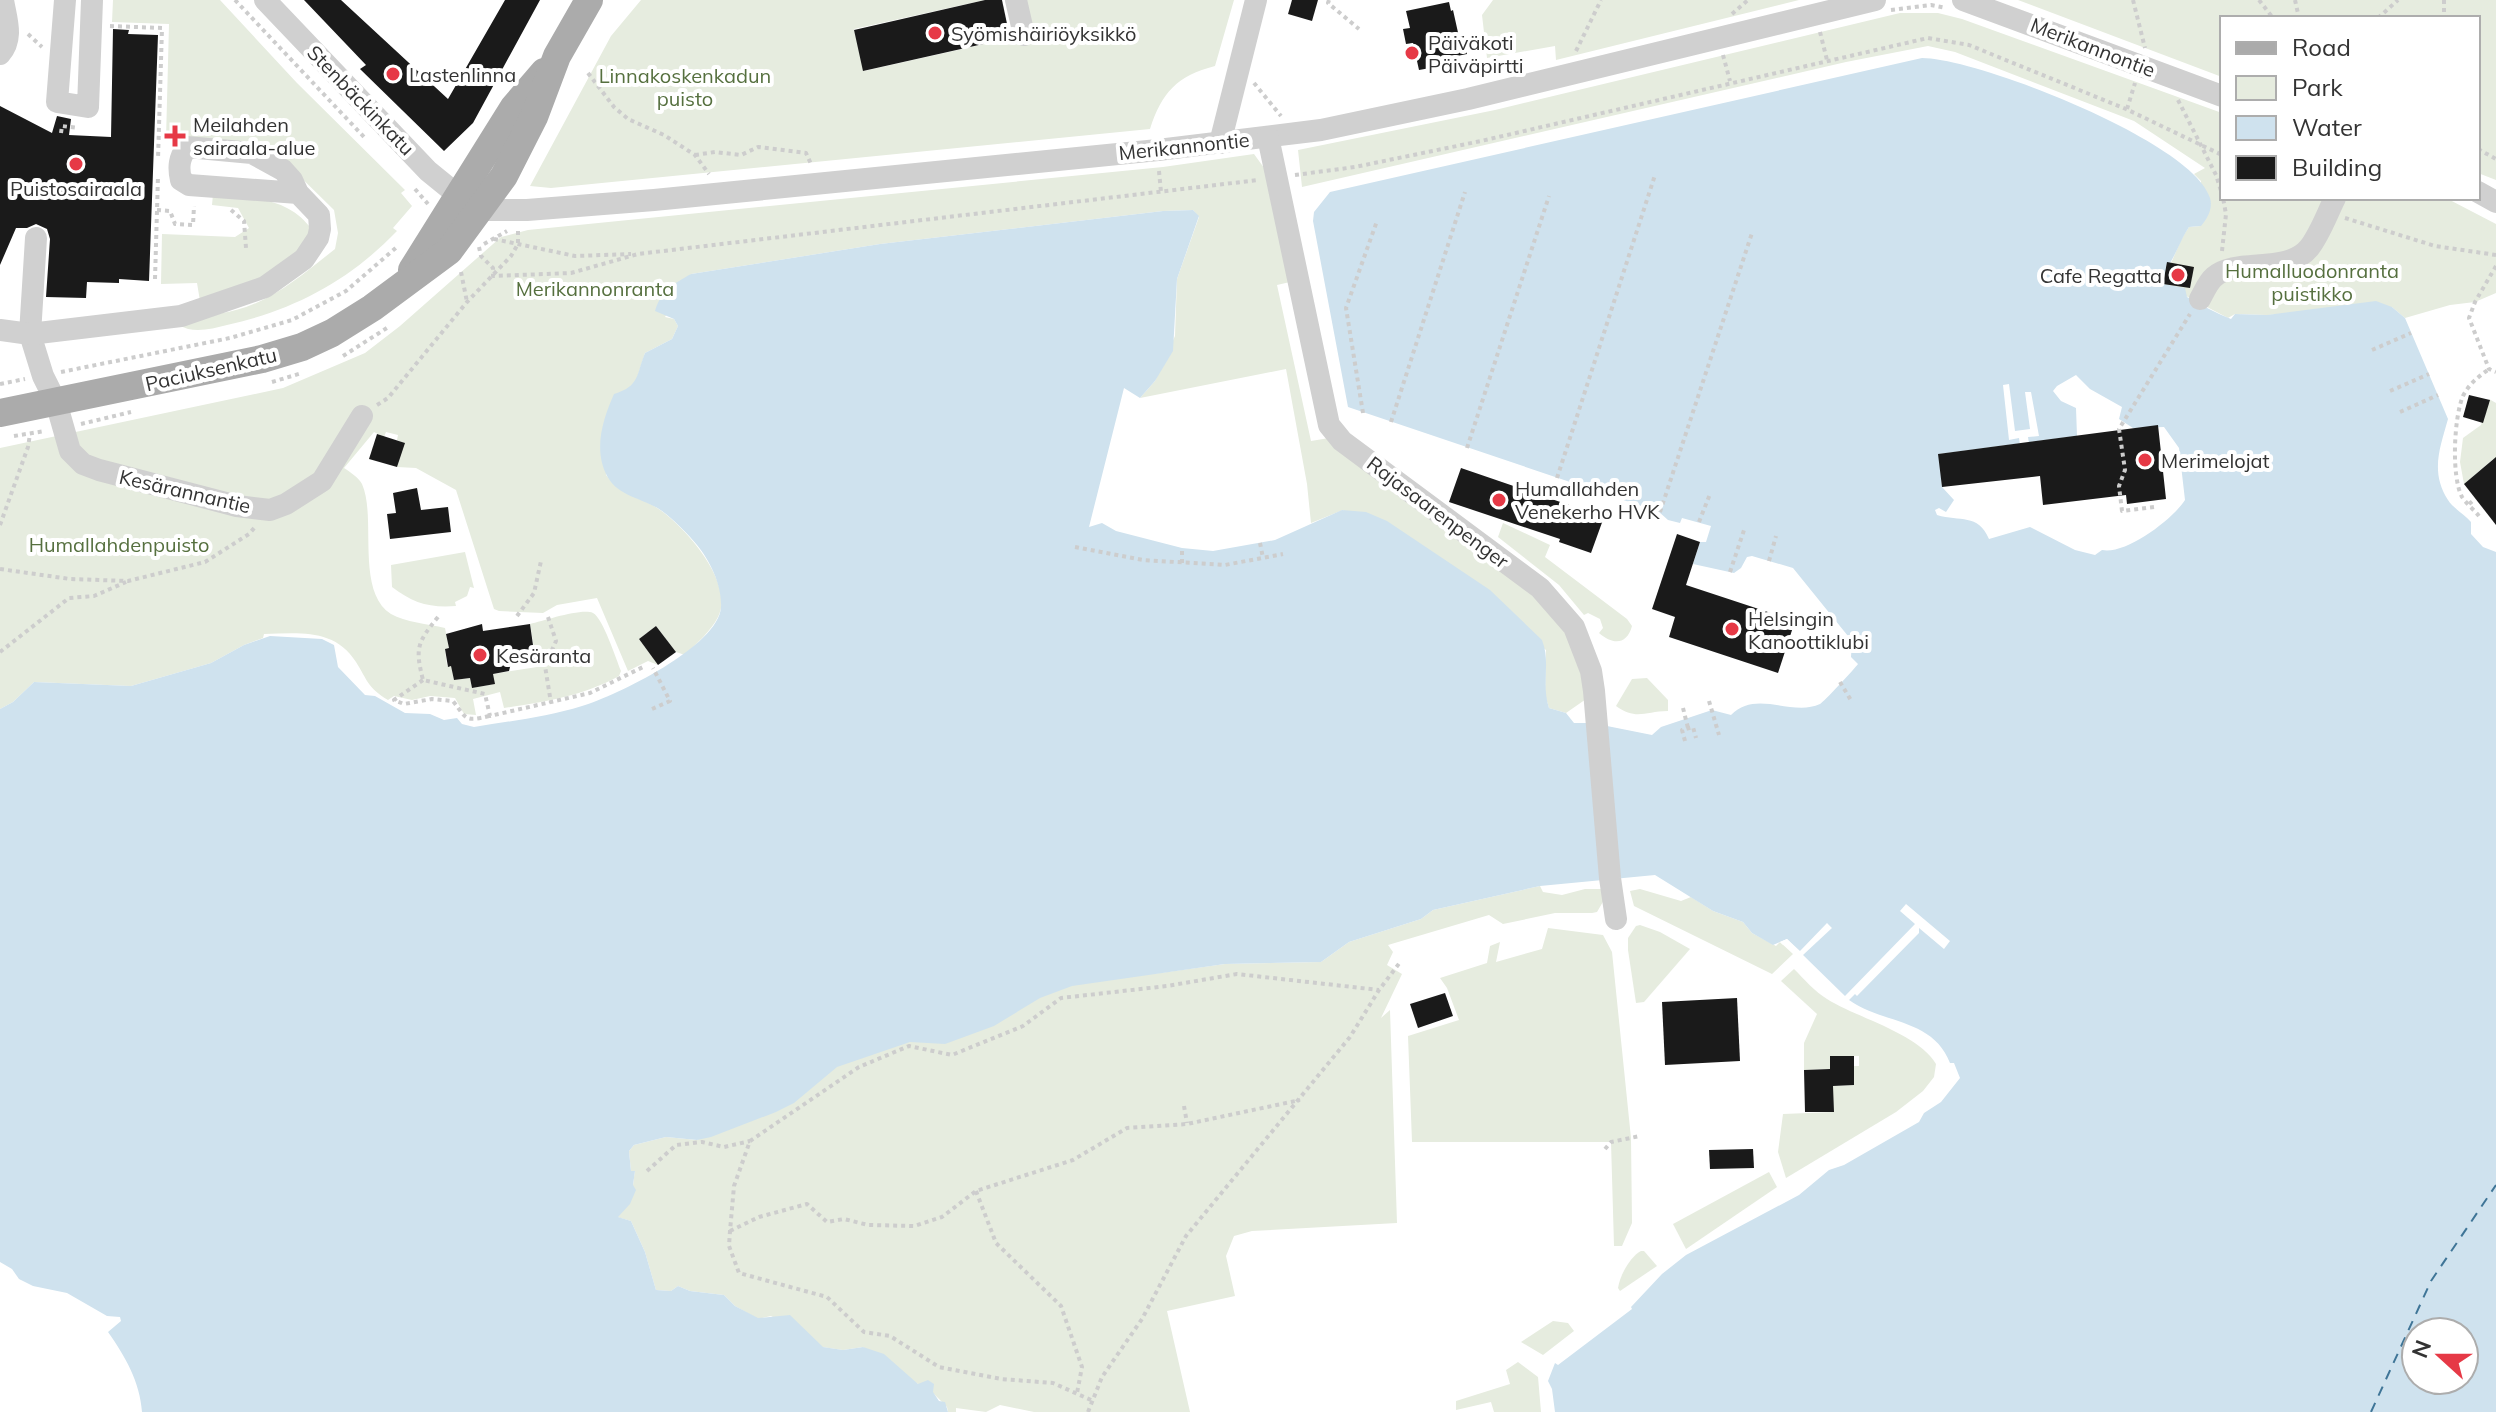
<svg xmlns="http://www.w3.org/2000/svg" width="2496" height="1412" viewBox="0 0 2496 1412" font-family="Mulish,sans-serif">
<rect width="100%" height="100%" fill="#fff"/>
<g fill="#e6ecdf">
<path d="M113 0H220L297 83 405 190 401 193 412 206 393 228 397 231C349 281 294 310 227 325 211 329 193 334 179 325 200 314 224 315 246 307 280 295 307 271 335 249L338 233 334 210 277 154 265 146 247 143 166 139 169 24 112 22Z"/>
<path d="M641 0H985L854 29 864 71 1016 37 1008 0H1234L1215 66C1177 76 1162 92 1150 129L551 188 530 186 611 36Z"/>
<path d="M1493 0H1799L1556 60 1555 46 1487 58 1482 15Z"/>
<path d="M2018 0H2496V180L2478 173V18H2222V77Z"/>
<path d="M1900 13H1938L1962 19 2222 113V198H2446L2496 224V293L2475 302 2450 305 2405 318 2392 307 2267 315 2235 314 2228 318 2163 284 2167 262 2171 263C2177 250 2181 238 2189 227L2201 226V181L2194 174 2205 168 2134 121 1955 52 1928 46 1846 62 1302 187 1298 150 1495 110Z"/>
<path d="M1254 154 1267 172 1290 282 1277 285 1311 441 1329 438 1536 596 1573 643 1589 697 1566 713 1549 708 1545 695 1546 650 1343 510 1311 523 1307 484 1286 369 1140 398 1155 381 1175 336 1177 279 1199 217 1193 210 1163 211 880 244 691 274 665 317 674 319 678 326 672 339 645 353 636 381 629 390 606 475C623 497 642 496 663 512 687 530 735 584 718 617 711 631 696 644 685 655L676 652 656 626 639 639 658 665 648 661 628 671 597 598 557 605 543 613 499 611 494 609 456 490 416 468 397 467 404 443 397 440 398 435 386 432 384 437 374 432 344 468C350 472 359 478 362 484 377 517 355 591 391 614 405 622 428 624 445 628L449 648 445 649 447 666H451L454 680 470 678 472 688 494 684 493 674 537 667 530 624C544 621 581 608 593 613 603 618 616 659 621 671L619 676C583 696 544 702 504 708L500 692 473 699 476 715 464 714 455 698 430 696 412 700 394 696 388 700C367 687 368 681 356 662 335 628 298 633 264 634L263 638 244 645 211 663 131 686 34 682 13 702 0 709V448L283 388 365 353 400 326 501 237 528 230 1163 167Z"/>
<path d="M213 194C249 198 286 196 310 227L305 247 268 277 200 301 197 283 161 284 162 234 235 237 249 228 238 208 212 205Z"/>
<path d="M2489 399 2496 403V462L2493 459 2464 484 2460 462 2463 438 2481 425Z"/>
<path d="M1503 523 1550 545 1545 557 1627 619 1632 626C1627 645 1613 645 1599 633L1603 628 1600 619 1588 613 1584 615 1559 585 1498 537Z"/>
<path d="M465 552 474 588 470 587 467 596 455 602 456 606C429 608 413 603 392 587L391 565Z"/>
<path d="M1647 678 1668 700V711C1645 711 1637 721 1616 706L1632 679Z"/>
<path d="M1540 886 1543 892 1562 895 1585 889H1603L1604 900 1597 912 1592 913H1555L1503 924 1489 915 1388 945 1393 952 1387 965 1402 974 1381 1018 1390 1010 1397 1223 1252 1231 1234 1236 1226 1256 1235 1296 1167 1311 1190 1412H1034L1000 1405 986 1412 956 1408V1412H948L947 1407 924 1384H918L863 1347 843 1350 822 1347 808 1335 771 1316 758 1319 735 1306 724 1295 690 1291 678 1286 671 1291 656 1290 645 1252 631 1221 617 1217C635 1199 631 1194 635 1171H631L629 1151 634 1145 666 1137 697 1140 851 1058 1052 982 1160 973 1225 964 1321 962 1349 942 1421 919 1433 910Z"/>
<path d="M1640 889 1681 901 1691 897 1713 911 1743 922 1752 933 1776 946 1780 942 1793 954 1772 974 1634 906 1630 891Z"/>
<path d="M1640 925 1660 932 1690 949 1644 1002 1636 1003 1628 950V938L1636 926Z"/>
<path d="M1548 928 1603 935 1612 952 1631 1138 1632 1223 1622 1246H1614L1611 1142H1412L1408 1036 1459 1020 1447 988 1440 978 1487 963 1490 946 1500 942 1496 962 1542 949Z"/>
<path d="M1794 969C1804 979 1815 992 1827 999 1857 1018 1918 1033 1936 1064L1934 1077 1923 1091 1896 1112 1786 1178 1778 1152 1783 1114 1833 1112V1086L1854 1085V1066H1859V1056H1831L1830 1069 1804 1070V1043L1817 1014 1781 981Z"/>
<path d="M1769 1172 1777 1187 1686 1249 1673 1224Z"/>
<path d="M1641 1251H1644L1657 1266 1620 1291 1618 1288C1620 1275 1630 1257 1641 1251Z"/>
<path d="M1553 1321 1568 1323 1574 1331 1543 1355 1521 1342Z"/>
<path d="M1518 1362 1538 1377 1541 1412H1494L1491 1402 1456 1410V1401L1510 1384 1506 1370Z"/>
</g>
<path fill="#cfe2ee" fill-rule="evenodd" d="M1922 58C1977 58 2194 142 2210 198 2213 208 2208 218 2201 226L2189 227C2181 239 2178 250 2170 263H2167L2163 284 2185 288 2187 297C2201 305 2216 313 2231 319L2235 314 2267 315 2376 301 2392 307 2405 318 2448 419C2440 448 2430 472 2448 500 2453 508 2464 514 2471 522V534L2483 547 2496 552V1412H1555L1552 1389 1548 1381 1555 1363 1558 1365 1632 1309 1631 1307 1662 1274 1686 1255 1799 1195 1829 1170 1844 1165 1919 1122 1924 1113 1941 1102 1960 1078 1954 1063H1950C1933 1018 1882 1024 1849 1000 1826 983 1807 958 1787 939L1773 945 1752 933 1743 922 1713 911 1655 875 1540 886 1433 910 1421 919 1349 942 1321 962 1225 964 1072 986 1040 998 994 1026 945 1044 910 1042 837 1067 794 1103 776 1112 711 1137 697 1140 666 1137 634 1145 629 1151 631 1171H635L633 1185 636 1190 630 1204 618 1217 631 1221 645 1252 656 1290 671 1291 678 1286 690 1291 724 1295 735 1306 758 1318 790 1315 823 1347 843 1350 863 1347 884 1354 918 1384 928 1380 934 1384 933 1392 939 1401 945 1402 948 1412H142C140 1382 125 1356 108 1332L121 1321 120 1317 107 1316 67 1293 33 1286 19 1279 12 1269 0 1262V709L13 702 34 682 131 686 211 663 244 645 270 636 322 639 334 645 338 667 365 695 375 696 405 713 430 714 444 720 457 718 462 724 474 727C510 721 547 717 582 706 616 696 719 646 721 607 722 585 710 561 697 545 688 534 674 520 662 511 644 498 618 497 607 476 593 449 603 419 614 394 640 386 636 375 645 353L672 339 678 326 674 319 655 311C661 291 673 284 691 274L880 244 1163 211 1193 210 1199 216 1177 279 1173 351 1155 381 1140 398 1124 388 1089 527 1102 523 1116 531 1182 548 1213 551 1275 540 1342 510 1366 512 1387 521 1490 590 1542 640C1551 662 1541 685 1549 708L1566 713 1574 723H1592L1652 735 1661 727 1712 710 1731 715C1756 689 1792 717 1820 704 1823 703 1856 667 1858 664L1851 657 1852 641 1793 568 1752 556 1747 557 1741 568 1734 573 1693 564 1700 542H1706L1711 526 1682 518 1680 523 1668 520 1659 512 1348 407 1313 221 1314 212 1330 192ZM2076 375 2090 389 2122 407 2119 419 2133 428 2164 427 2179 448 2185 500C2173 519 2126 555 2102 550L2095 555 2075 550 2030 527 1989 539C1978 513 1960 522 1937 515L1935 510 1939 508 1946 512 1954 500 1942 487 1939 454 2077 436 2076 408 2061 401 2053 391 2057 386ZM2416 1332H2464V1380H2416Z"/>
<g fill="#fff">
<path d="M2009 384 2015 431 2030 429 2025 392H2031L2039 436 2028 437 2029 444 2020 445 2019 438 2009 440 2003 385Z"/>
<path d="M1906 904 1950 941 1944 949 1919 928V933L1857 996 1855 994 1846 1003 1785 943 1783 945 1780 942 1787 939 1800 951 1827 923 1832 928 1803 955 1845 996 1915 924 1900 911Z"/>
</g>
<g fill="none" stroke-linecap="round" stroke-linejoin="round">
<path stroke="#3f7597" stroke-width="2" stroke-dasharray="10 8" stroke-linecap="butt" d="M2371 1412 2431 1281 2496 1185"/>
</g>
<g fill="#1a1a1a">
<path d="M304 0H341L448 99 505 0H540L473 123 444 151 360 69 366 65Z"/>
<path d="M985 0H1002L1010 38 863 71 854 30Z"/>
<path d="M1292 0H1318L1312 21 1288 14Z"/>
<path d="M1449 2 1451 11 1453 10 1459 37 1464 36 1467 54 1452 57 1453 64 1419 70 1413 43 1406 44 1403 29 1410 28 1406 11Z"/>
<path d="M113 29 129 30 128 34 158 35 149 281 119 279V283L87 282 86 298 46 297 50 239 47 229 36 224 27 228H16L0 265V106L52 133 57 116 71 119 69 135 111 137Z"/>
<path d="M2167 262 2194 267 2190 288 2163 284Z"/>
<path d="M2469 395 2490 400 2483 423 2463 417Z"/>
<path d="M2158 425 2166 499 2127 504 2126 495 2043 505 2040 476 1942 487 1938 454Z"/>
<path d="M377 434 405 443 397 467 369 459Z"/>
<path d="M2496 457V525L2464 484Z"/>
<path d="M1461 468 1604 517 1591 553 1559 542 1560 539 1449 502Z"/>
<path d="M417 488 421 510 448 507 451 532 390 539 387 514 396 513 393 493Z"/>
<path d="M1677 534 1700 542 1686 585 1795 621 1778 673 1669 637 1675 617 1652 609Z"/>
<path d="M482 624 483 631 530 624 535 659 511 663 509 671 493 674 495 684 472 688 470 678 454 680 451 666 448 667 445 649 449 648 446 634Z"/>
<path d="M656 626 676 652 658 665 639 639Z"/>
<path d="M1445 993 1453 1016 1418 1028 1410 1004Z"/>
<path d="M1737 998 1740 1061 1665 1065 1662 1002Z"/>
<path d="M1830 1056H1854V1085L1833 1086 1834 1112H1805L1804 1070 1830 1069Z"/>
<path d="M1753 1149 1754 1168 1710 1169 1709 1150Z"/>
</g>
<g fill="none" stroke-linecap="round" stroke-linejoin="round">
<g stroke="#cdcdcd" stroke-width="4" stroke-dasharray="4 4" stroke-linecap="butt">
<path d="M235 0 364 137"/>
<path d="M1329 0 1328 3 1359 29"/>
<path d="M2133 0 2145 48"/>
<path d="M2259 0 2273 18"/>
<path d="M2295 0 2299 18"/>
<path d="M2444 0V18"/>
<path d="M1891 10 1931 5 1946 8"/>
<path d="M1732 14 1748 0"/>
<path d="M2378 18 2398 0"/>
<path d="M110 26 162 28 158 159"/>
<path d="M1820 32 1827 60"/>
<path d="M28 34 42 47"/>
<path d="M1576 51 1601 0"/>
<path d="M1723 55 1730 81"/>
<path d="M588 73 614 107 628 119 664 135 695 155 709 174"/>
<path d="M1254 83 1281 116"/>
<path d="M2178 100 2216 175 2222 194"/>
<path d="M2127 109 2135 83"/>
<path d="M2478 118V131"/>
<path d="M61 133 62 126 78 128"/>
<path d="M2478 149 2496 159"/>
<path d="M695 155 715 152 741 155 758 147 806 153 811 164"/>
<path d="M1159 171 1161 192"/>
<path d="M1295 175 1355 167 1481 141 1928 38 1969 45 2126 109 2222 155"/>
<path d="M415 189 428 204"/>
<path d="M157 210 170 211 175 224 193 225 194 206"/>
<path d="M231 210 244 221 246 248"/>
<path d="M2345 218 2435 246 2496 255"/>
<path d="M494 239 575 256 631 254"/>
<path d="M484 244 507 231"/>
<path d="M479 247 481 256 493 268V276L571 273 638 254 1258 180"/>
<path d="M2222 251 2226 214 2223 198"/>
<path d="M2496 266 2475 302 2469 318 2489 369 2496 372"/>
<path d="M461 272 467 302"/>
<path d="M155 279 158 176"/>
<path d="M2372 350 2411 333"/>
<path d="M343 356 390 326"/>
<path d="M61 372 230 338 292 320 346 291 398 246"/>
<path d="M272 382 302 373"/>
<path d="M0 384 25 379"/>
<path d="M2390 391 2429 374"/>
<path d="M377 405 388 398 467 302 511 256 518 244V227"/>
<path d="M2400 412 2438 395"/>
<path d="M1363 413 1346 308 1377 221"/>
<path d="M1391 422 1465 192"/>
<path d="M81 424 131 412"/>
<path d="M14 436 45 431"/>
<path d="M1467 448 1549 196"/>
<path d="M1557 478 1655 175"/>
<path d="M2469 504 2475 499"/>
<path d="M2154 507 2122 511 2119 486 2125 470 2119 429 2190 314"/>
<path d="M1660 512 1752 233"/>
<path d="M2479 516C2474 510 2466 503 2462 497 2451 476 2454 417 2463 396 2469 384 2478 377 2489 369"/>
<path d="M1699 522 1710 494"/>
<path d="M0 525 28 447 30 434"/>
<path d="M1260 543 1263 558"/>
<path d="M1075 547 1143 560 1225 565 1283 554"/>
<path d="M1769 561 1776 536"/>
<path d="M1182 563V548"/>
<path d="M0 569 70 579 128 581 205 562 249 534 255 527"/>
<path d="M1730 572 1744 530"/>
<path d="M517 616 534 593 541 561"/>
<path d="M438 617C417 643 415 648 423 680L485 694 490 716 590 693 645 666"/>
<path d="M548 617 556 641 545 666 551 703"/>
<path d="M0 652 69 598 94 596 126 582"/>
<path d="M423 680 394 700 404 704 432 699 453 701C467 719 464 722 489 716"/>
<path d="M1840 682 1852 702"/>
<path d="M1709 701 1719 735"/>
<path d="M1683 708 1688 728"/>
<path d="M652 709 670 701 653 668"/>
<path d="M1685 741 1682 730 1693 727 1696 738"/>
<path d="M1184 1106 1187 1123"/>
<path d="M1605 1149 1611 1142 1640 1136"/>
<path d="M647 1171 676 1145 702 1142 724 1147 750 1141"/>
<path d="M976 1191 996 1243 1061 1306 1082 1367 1077 1393"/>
<path d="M730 1231 759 1217 807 1204 827 1222 844 1219 868 1225 914 1226 942 1217 976 1191 1073 1160 1127 1128 1187 1124 1300 1100"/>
<path d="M1091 1400 1053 1383 1001 1379 939 1367 890 1336 864 1332 827 1297 739 1273 729 1246 730 1231 734 1186 750 1141 859 1067 909 1046 952 1055 1023 1026 1061 998 1167 986 1237 974 1379 990"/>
<path d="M1088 1412 1102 1377 1142 1319 1186 1236 1350 1037 1379 990 1401 961"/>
</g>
<g stroke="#d0d0d0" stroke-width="22">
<path d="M65 0 57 102 88 107 92 0"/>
<path d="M265 0 428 171 460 197 481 210H527L654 200 1158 150 1321 130 1468 99 1875 0"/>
<path d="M1016 0 1024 35"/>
<path d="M1963 0 2222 96"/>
<path d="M0 54C14 38 6 19 3 0"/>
<path d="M1268 137 1329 425 1342 441 1540 588 1574 627 1591 671 1594 691 1610 878 1616 919"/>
<path d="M1220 143 1256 0"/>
<path d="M2478 192 2496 202"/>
<path d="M36 238 30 334 43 376 56 402 70 451 83 464 99 470 237 506 270 510 286 504 322 481 362 416"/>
<path d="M2200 299C2204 292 2208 282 2214 277 2236 257 2287 275 2309 248 2320 234 2327 214 2335 198"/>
<path d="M0 330 30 334 181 316 265 287 304 259 318 238 320 229 319 215 298 193 292 180 283 170 252 153 187 147C179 158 178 167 181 180L189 185 298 193"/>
</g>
<g stroke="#ababab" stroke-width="28">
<path d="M412 270 514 107 544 72"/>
<path d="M0 413 262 359 302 347 332 333 372 308 449 251 504 176 534 117 557 56 589 0"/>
</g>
</g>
<g fill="#e63946" stroke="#fff" stroke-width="3">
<circle cx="935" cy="33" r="8"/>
<circle cx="1412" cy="53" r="8"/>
<circle cx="393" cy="74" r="8"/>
<path d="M171 124h8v8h8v8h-8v8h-8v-8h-8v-8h8z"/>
<circle cx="76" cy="164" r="8"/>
<circle cx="2178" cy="275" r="8"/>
<circle cx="2145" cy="460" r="8"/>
<circle cx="1499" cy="500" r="8"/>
<circle cx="1732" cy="629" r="8"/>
<circle cx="480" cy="655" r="8"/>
</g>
<g text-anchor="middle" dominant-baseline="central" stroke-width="8" stroke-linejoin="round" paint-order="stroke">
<g font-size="20" fill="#333" stroke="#fff" text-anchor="start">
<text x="951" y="33">Syömishäiriöyksikkö</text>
<text x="1428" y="42">Päiväkoti<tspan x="1428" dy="23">Päiväpirtti</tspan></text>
<text x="409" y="74">Lastenlinna</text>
<text x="193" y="124">Meilahden<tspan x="193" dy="23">sairaala-alue</tspan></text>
<text x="76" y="188" text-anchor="middle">Puistosairaala</text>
<text x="2162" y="275" text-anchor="end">Cafe Regatta</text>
<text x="2161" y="460">Merimelojat</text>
<text x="1515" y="488">Humallahden<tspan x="1515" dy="23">Venekerho HVK</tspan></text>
<text x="1748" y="618">Helsingin<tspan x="1748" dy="23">Kanoottiklubi</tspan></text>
<text x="496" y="655">Kesäranta</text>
</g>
<g font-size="20" fill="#333" stroke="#fff">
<text transform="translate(2093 47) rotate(21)">Merikannontie</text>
<text transform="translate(361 100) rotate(46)">Stenbäckinkatu</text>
<text transform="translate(1184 146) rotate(-6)">Merikannontie</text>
<text transform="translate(211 369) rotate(-13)">Paciuksenkatu</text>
<text transform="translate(185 491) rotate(13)">Kesärannantie</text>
<text transform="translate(1438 512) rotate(37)">Rajasaarenpenger</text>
</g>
<g font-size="20" fill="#56703f" stroke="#fff">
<text x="685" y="75">Linnakoskenkadun<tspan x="685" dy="23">puisto</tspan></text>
<text x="2312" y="270">Humalluodonranta<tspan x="2312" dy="23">puistikko</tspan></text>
<text x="595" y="288">Merikannonranta</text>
<text x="119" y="544">Humallahdenpuisto</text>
</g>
</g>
<rect x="2220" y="16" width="260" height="184" fill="#ffffff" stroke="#adadad" stroke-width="2"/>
<rect x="2236" y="42" width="40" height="12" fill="#ababab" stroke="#adadad" stroke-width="2"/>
<text x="2292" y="56" font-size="24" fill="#333333">Road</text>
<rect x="2236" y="76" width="40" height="24" fill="#e6ecdf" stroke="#adadad" stroke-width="2"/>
<text x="2292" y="96" font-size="24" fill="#333333">Park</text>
<rect x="2236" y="116" width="40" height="24" fill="#cfe2ee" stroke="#adadad" stroke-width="2"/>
<text x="2292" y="136" font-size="24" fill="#333333">Water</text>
<rect x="2236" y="156" width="40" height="24" fill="#1a1a1a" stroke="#adadad" stroke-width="2"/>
<text x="2292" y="176" font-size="24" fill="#333333">Building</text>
<g transform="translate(2440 1356) rotate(291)"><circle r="38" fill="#ffffff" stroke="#adadad" stroke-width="2"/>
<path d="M0-6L14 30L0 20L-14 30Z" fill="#e63946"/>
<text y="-12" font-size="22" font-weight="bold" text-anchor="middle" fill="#333333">N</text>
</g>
</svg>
